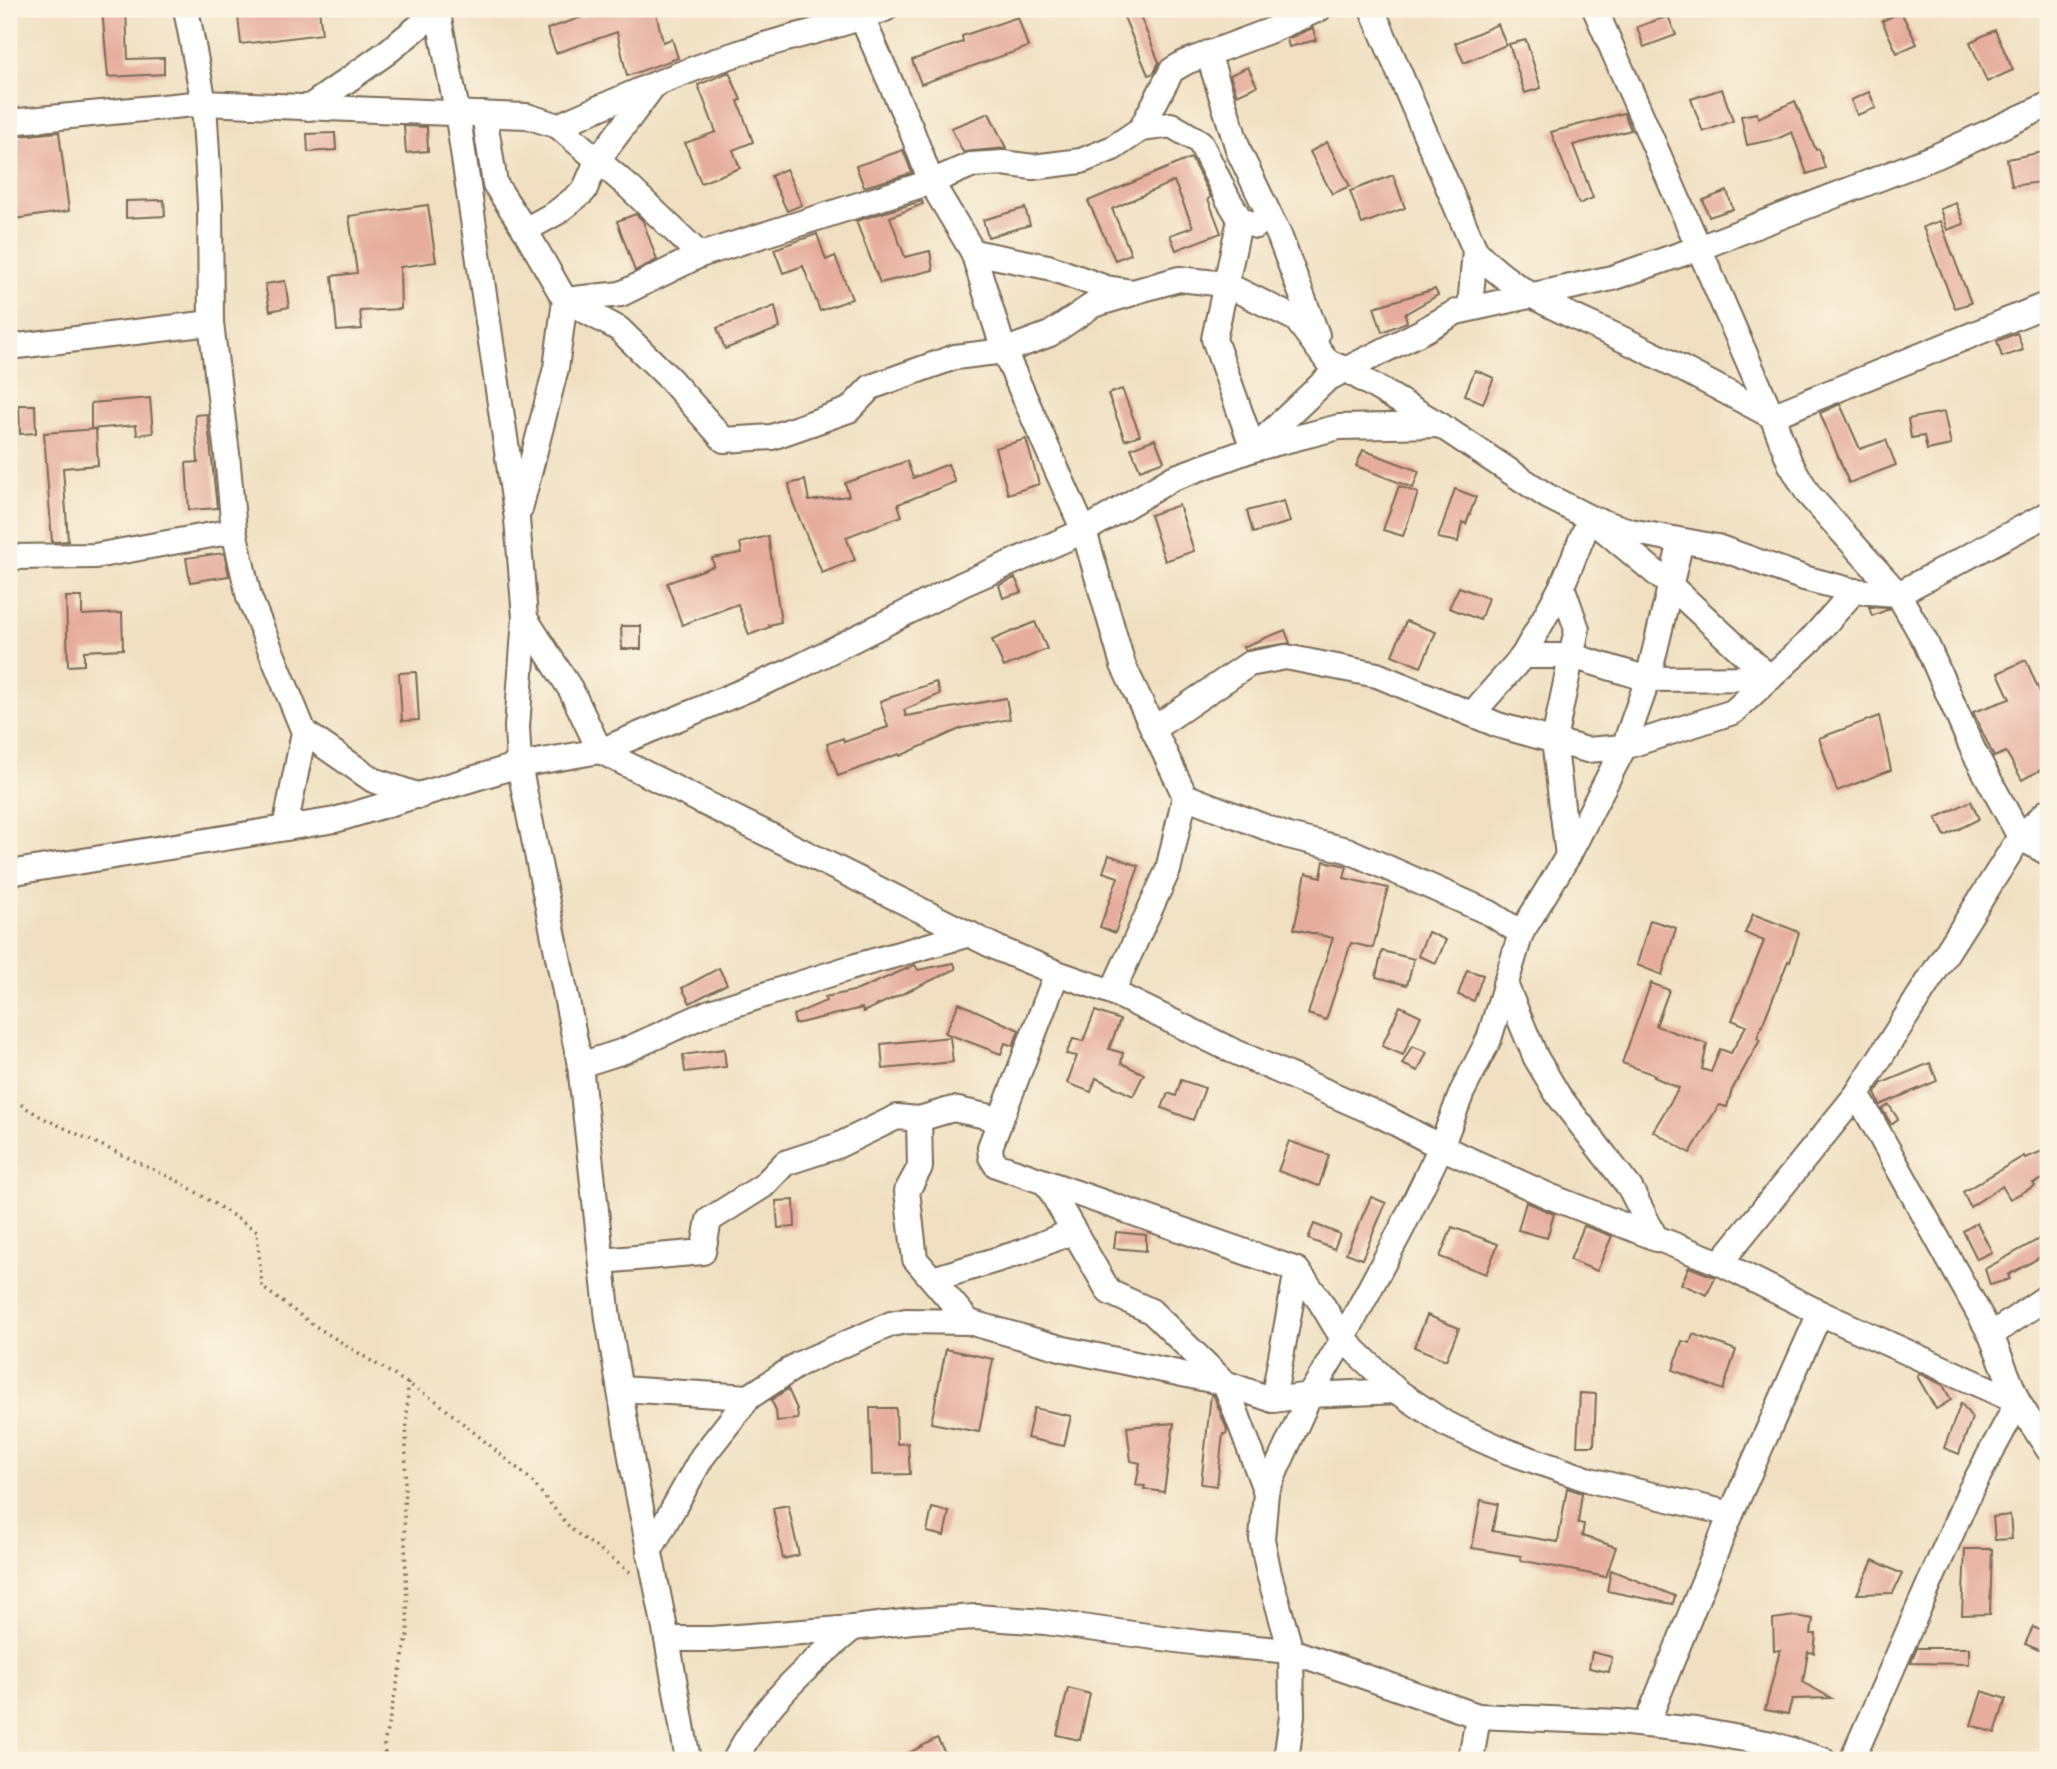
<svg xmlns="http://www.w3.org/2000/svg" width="2057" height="1769" viewBox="0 0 2057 1769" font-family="Caveat,sans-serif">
<rect width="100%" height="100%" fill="#fcf5e5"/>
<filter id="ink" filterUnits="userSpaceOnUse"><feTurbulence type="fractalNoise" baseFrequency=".0143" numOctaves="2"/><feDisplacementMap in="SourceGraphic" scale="14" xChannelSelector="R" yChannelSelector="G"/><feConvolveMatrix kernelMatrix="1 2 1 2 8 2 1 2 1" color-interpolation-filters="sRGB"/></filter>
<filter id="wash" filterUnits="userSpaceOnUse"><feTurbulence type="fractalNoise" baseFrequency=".00686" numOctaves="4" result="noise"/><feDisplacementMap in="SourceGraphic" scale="28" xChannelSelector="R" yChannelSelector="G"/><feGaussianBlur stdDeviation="1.57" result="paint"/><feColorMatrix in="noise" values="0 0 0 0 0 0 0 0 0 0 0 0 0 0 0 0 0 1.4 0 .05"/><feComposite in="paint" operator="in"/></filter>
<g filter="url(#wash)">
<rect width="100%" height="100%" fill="#f0e0c1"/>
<g id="blocks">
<g fill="#e6ad9d">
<path d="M102 9H126L128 59 164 58V74L108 77Z"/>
<path d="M262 9H319L322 34 241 44 238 16 262 13Z"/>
<path d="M596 9H655L663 42 672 39 678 58 627 76 617 32 556 53 547 29 597 12Z"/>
<path d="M1138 11 1159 62 1154 73 1148 75 1124 17Z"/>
<path d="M1901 12 1917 44 1897 53 1882 21Z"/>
<path d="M1668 16 1676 35 1644 47 1637 27Z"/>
<path d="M1018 17 1028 47 921 84 912 60 963 42 962 36Z"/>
<path d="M1498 24 1506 45 1464 63 1455 43Z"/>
<path d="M1313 28 1316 40 1289 47 1287 39Z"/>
<path d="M1995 30 2013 70 1987 82 1970 42Z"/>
<path d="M1526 40 1541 88 1525 93 1509 44Z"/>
<path d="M1248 67 1257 86 1237 95 1230 75Z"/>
<path d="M729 72 741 100 738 101 753 142 733 150 740 168 701 183 685 143 716 132 698 85Z"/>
<path d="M1722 89 1733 121 1703 132 1691 99Z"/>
<path d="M1869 92 1876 108 1857 115 1851 100Z"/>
<path d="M1795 101 1816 150 1819 149 1825 168 1807 174 1792 132 1777 139 1747 145 1741 116 1757 113 1758 118Z"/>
<path d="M989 113 1006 148 963 152 951 128Z"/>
<path d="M1624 113 1631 130 1573 145 1593 198 1579 204 1551 132Z"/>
<path d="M404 126 427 127 428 151 406 153Z"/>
<path d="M59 132 69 211 14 219 9 175V137Z"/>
<path d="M335 133 336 150 308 152 307 134Z"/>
<path d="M1327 142 1350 186 1332 194 1310 152Z"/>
<path d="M903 150 912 173 864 187 856 166Z"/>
<path d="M2048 151V181L2012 186 2007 159Z"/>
<path d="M1191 158 1211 197 1208 199 1221 233 1176 250 1170 235 1193 227 1174 181 1112 209 1131 254 1115 260 1088 201Z"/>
<path d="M786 169 802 205 787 211 771 176Z"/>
<path d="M1393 175 1405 208 1362 224 1350 191Z"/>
<path d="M1727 191 1733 209 1709 217 1703 200Z"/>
<path d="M164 200 165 216 126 218V201Z"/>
<path d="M922 201 923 204 890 217 905 257 930 251 933 270 880 283 856 221Z"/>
<path d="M1956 203 1964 224 1947 230 1940 209Z"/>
<path d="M428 205 436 262 400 267 401 309 360 311 362 329 337 331 332 276 357 273 349 216Z"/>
<path d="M1025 208 1030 225 988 237 983 220Z"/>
<path d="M636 214 643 221 657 260 635 271 617 221Z"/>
<path d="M1940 221 1971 303 1955 308 1923 227Z"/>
<path d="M817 234 826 260 835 256 852 299 820 311 803 266 783 273 774 249Z"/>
<path d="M285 281 289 307 270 311 265 284Z"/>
<path d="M1435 289 1438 295 1405 314 1407 322 1382 332 1374 307Z"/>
<path d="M775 306 780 328 725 349 717 328Z"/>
<path d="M2017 333 2023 350 2002 357 1997 341Z"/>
<path d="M1475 370 1494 378 1483 403 1465 395Z"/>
<path d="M1122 389 1140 435 1125 440 1108 394Z"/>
<path d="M150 398 153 433 137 435 136 425 91 429V403Z"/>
<path d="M1840 404 1860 449 1886 440 1896 465 1849 483 1820 413Z"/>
<path d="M19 405H35L36 433 20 434Z"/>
<path d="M1944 412 1951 445 1927 450 1924 436 1911 438 1908 419Z"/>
<path d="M207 414 217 508 189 510 186 463 198 462 195 415Z"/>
<path d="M96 429 98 465 63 468 68 541 52 542 44 433Z"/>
<path d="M1026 439 1039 484 1008 494 995 448Z"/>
<path d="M1155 439 1164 461 1140 470 1131 448Z"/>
<path d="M1363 450 1419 471 1413 488 1356 466Z"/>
<path d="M907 461 913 478 948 464 955 482 898 504 902 516 846 537 855 560 822 573 793 503 789 484 805 480 809 501 849 496 845 483Z"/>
<path d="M1399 486 1418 493 1403 536 1383 530Z"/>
<path d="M1455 489 1476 497 1466 524 1462 522 1458 542 1438 538Z"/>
<path d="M1284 501 1290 522 1253 533 1247 511Z"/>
<path d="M1179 505 1194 551 1165 561 1150 515Z"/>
<path d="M768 536 781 622 769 625 770 627 749 635 738 604 682 625 667 583 714 566 712 558 742 553 740 543Z"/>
<path d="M224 553 229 576 190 582 186 558Z"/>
<path d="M1015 578 1022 592 1003 598 999 585Z"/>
<path d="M1459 587 1488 598 1480 620 1449 608Z"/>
<path d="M66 597H82V615L122 613 123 649 84 651V665L68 666Z"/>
<path d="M1869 607 1889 608V609L1872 616Z"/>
<path d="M1406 621 1436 632 1421 667 1392 655Z"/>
<path d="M1035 622 1047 649 1004 667 992 640Z"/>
<path d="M621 626H641V649H622Z"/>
<path d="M1285 630 1290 643 1245 650 1243 647Z"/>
<path d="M2026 660 2043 700 2048 722V766L2022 780 2006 752 1994 757 1973 712 2010 699 1998 673Z"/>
<path d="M416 672 419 720 402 721 399 673Z"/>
<path d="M936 682 940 694 904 710 906 716 1006 698 1010 719 962 728 900 756 899 754 838 776 827 744 843 738 844 742 888 727 880 701Z"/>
<path d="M1879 716 1891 770 1837 791 1819 738Z"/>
<path d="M1971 801 1979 819 1945 836 1936 818Z"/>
<path d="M1109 855 1139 866 1115 933 1100 927 1118 877 1103 872Z"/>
<path d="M1324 861 1347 866 1344 878 1388 888 1373 948 1351 943 1326 1020 1308 1014 1333 938 1294 929 1306 873 1321 877Z"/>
<path d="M1753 914 1799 932 1790 962 1788 961 1757 1038 1760 1040 1732 1090 1727 1107 1719 1105 1690 1153 1653 1131 1679 1088 1654 1077 1655 1075 1622 1063 1651 983 1669 990 1656 1026 1707 1044 1702 1069 1711 1072 1720 1049 1731 1053 1746 1026 1732 1020 1764 941 1745 933Z"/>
<path d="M1650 920 1676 928 1662 975 1637 965Z"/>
<path d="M1428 932 1446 940 1436 963 1418 956Z"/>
<path d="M1382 951 1414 959 1407 985 1376 977Z"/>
<path d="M954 963 956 969 863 1012 862 1008 795 1024 793 1015 826 1001 825 997 858 990 915 965 918 970Z"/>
<path d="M719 968 727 984 690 1003 682 988Z"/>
<path d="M1467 970 1483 975 1474 1001 1458 995Z"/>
<path d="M959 1003 1019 1030 1013 1046 1005 1043 1001 1054 945 1033Z"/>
<path d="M1400 1006 1421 1016 1403 1055 1382 1046Z"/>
<path d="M1095 1011 1120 1020 1109 1049 1123 1053 1121 1063 1144 1074 1133 1096 1096 1078 1091 1092 1067 1083 1077 1056 1066 1054 1073 1039 1083 1041Z"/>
<path d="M950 1037 953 1062 883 1069 881 1044Z"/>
<path d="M1412 1046 1427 1052 1418 1071 1402 1064Z"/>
<path d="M724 1049 726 1067 685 1072 683 1055Z"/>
<path d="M1930 1063 1937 1081 1880 1105 1875 1093 1882 1083Z"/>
<path d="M1181 1080 1205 1088 1193 1120 1162 1108 1168 1093 1176 1096Z"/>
<path d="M1889 1105 1898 1119 1891 1124 1882 1109Z"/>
<path d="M1289 1141 1329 1155 1319 1186 1278 1171Z"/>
<path d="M2048 1149V1177L2033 1183 2035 1186 2010 1199 2002 1186 1970 1207 1963 1192 2024 1156 2025 1158Z"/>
<path d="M1371 1197 1386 1203 1362 1259 1346 1253Z"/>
<path d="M794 1200 795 1227 778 1228 776 1201Z"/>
<path d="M1526 1202 1554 1214 1547 1238 1518 1230Z"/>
<path d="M1977 1223 1992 1252 1977 1259 1963 1231Z"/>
<path d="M1314 1224 1340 1234 1334 1249 1308 1239Z"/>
<path d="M1584 1226 1612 1236 1597 1271 1570 1260Z"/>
<path d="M1452 1227 1498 1244 1486 1274 1440 1257Z"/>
<path d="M1116 1232 1146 1235V1251L1114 1248Z"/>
<path d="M2048 1234V1253L2008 1275 2010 1279 1990 1285 1985 1269Z"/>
<path d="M1689 1267 1715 1277 1707 1295 1681 1284Z"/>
<path d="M1427 1315 1459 1328 1446 1360 1414 1347Z"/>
<path d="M1693 1334 1736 1350 1723 1390 1673 1370 1682 1341 1690 1343Z"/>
<path d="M946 1349 993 1359 979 1432 931 1423Z"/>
<path d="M1920 1374 1943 1385 1951 1400 1936 1409 1917 1376Z"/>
<path d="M788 1389 797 1409 798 1419 777 1421 776 1410 771 1400Z"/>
<path d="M1580 1393 1596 1394 1594 1446H1577Z"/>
<path d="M1211 1395 1214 1396 1227 1430 1226 1434H1223L1217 1486 1201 1484Z"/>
<path d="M1961 1403 1972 1418 1959 1454 1944 1448Z"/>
<path d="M870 1408H896L897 1444 908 1443 910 1474 872 1475Z"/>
<path d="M1034 1408 1071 1416 1064 1446 1027 1438Z"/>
<path d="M1174 1423 1164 1492 1144 1489 1145 1486 1136 1485 1140 1463 1131 1461 1127 1427Z"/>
<path d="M1567 1488 1582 1493 1578 1523 1584 1524 1582 1536 1616 1547 1606 1577 1520 1560 1521 1556 1472 1548 1481 1500 1498 1504 1492 1531 1558 1542Z"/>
<path d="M788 1505 799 1555 783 1559 773 1508Z"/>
<path d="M932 1508 949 1512 944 1536 927 1532Z"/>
<path d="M2010 1515 2012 1539 1995 1540 1993 1517Z"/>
<path d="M1965 1549H1992L1990 1614 1962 1615Z"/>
<path d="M1873 1560 1902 1574 1893 1593 1857 1594Z"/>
<path d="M1611 1570 1675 1596 1673 1604 1607 1591Z"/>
<path d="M1795 1616 1813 1619 1811 1634H1816L1814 1653 1808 1652 1803 1682 1831 1698 1792 1699 1788 1714 1765 1710 1780 1650 1774 1651 1773 1619Z"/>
<path d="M2033 1627 2048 1634V1654L2025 1644Z"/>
<path d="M1917 1648H1969V1664L1911 1663Z"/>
<path d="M1592 1652 1612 1657 1609 1672 1589 1668Z"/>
<path d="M1068 1688 1090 1694 1080 1740 1057 1735Z"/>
<path d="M1982 1691 2006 1699 1995 1733 1971 1725Z"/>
<path d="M937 1738 949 1760H896Z"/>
</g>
</g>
</g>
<g filter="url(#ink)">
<use href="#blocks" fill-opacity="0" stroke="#7a6a57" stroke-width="2"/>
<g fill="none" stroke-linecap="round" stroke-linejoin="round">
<defs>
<g id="street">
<path d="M186 9 204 103 210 205 211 323 227 454 234 531 249 597 304 732 285 828"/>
<path d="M437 9 457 111 517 519 525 618 517 727 519 765 580 1065 608 1319 632 1463 667 1639 688 1760"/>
<path d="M863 9 862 18 911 129 931 182 973 252 1004 351 1084 531 1123 665 1185 796 1168 870 1112 992"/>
<path d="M1372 9 1475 250C1518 299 1583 319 1639 347 1684 369 1728 393 1772 416L2048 304"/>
<path d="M1595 9 1772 416 1790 463 1809 495 1898 594 2048 514"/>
<path d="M1208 53 1239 152 1279 235 1317 335"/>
<path d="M308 108 386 53 438 11"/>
<path d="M484 114 495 184 525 230 565 300 556 368 520 509"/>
<path d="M9 122 204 103 527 116 558 126 630 188 700 255"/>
<path d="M558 126C617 100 675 74 736 54 785 37 837 28 885 9"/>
<path d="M1141 129 1171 125 1200 142 1228 199 1240 219 1256 226"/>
<path d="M1240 219 1214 339 1253 449 1327 379 1423 331 1456 312 1612 278 1699 248 1937 156 2048 105"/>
<path d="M525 230 556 213 584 191 597 161 654 85"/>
<path d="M973 252 1048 267 1106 288 1133 292 1179 279 1225 284 1296 319 1328 362 1345 369 1440 425 1547 496 1590 518 1630 531 1717 547 1804 578 1854 591 1898 594 1925 641 1974 752 2020 837 2048 853"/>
<path d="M565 300 621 294 700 255 931 182 971 165 1003 163 1033 167 1081 161 1113 148 1141 129 1172 70 1186 62 1269 31 1319 9"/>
<path d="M565 300 619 329 670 379 724 440 772 437 849 410 871 387 955 357 1004 351 1050 334 1093 305 1130 294"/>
<path d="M1470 307 1475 250"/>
<path d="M9 347 211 323"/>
<path d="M9 557 95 556 234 531"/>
<path d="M1562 586 1577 629 1554 740 1568 856"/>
<path d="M525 618 571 690 600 751 999 949 1057 973 1112 992 1231 1050 1384 1117 1441 1147 1549 1196 1720 1263 1820 1313 2018 1402 1970 1491 1852 1760"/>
<path d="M1523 656H1572L1648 679 1770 678"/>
<path d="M1472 714 1523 656 1562 586 1590 518 1669 584 1770 678"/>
<path d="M1153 729 1249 664 1286 657 1377 675 1498 725 1587 750 1624 747 1733 712 1810 641 1854 591"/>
<path d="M304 732 373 780 420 796"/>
<path d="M1185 796 1288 836 1347 850 1490 913 1521 933"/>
<path d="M9 873 335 820 519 765 600 751 791 671 963 584 1084 531 1173 478 1253 449 1339 427 1440 425"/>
<path d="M1057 973 990 1147 991 1157 996 1165 1297 1270 1320 1301 1343 1339 1397 1391 1446 1424 1509 1452 1590 1480 1731 1514"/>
<path d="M1505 984 1536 1058 1558 1095 1630 1188 1656 1239"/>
<path d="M580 1065 624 1051 710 1012 856 966 970 934"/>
<path d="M1857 1094 1991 1335 2018 1402 2048 1449"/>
<path d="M919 1119 920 1167 907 1191 915 1259 969 1322"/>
<path d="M1048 1186 1109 1292 1151 1311 1225 1383 1266 1492"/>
<path d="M602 1261 703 1252 709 1220 763 1186 785 1163 837 1146 897 1117 919 1119 953 1109 1000 1119"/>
<path d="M1720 1263 1857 1094 2020 837 2048 811"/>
<path d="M933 1279 1022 1252 1074 1231"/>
<path d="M1991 1335 2048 1296"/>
<path d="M620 1389 749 1397"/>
<path d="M1273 1400 1297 1270"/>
<path d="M649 1552 702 1457 749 1397 799 1364 891 1324 906 1321 969 1322 1064 1349 1225 1383 1273 1400 1310 1395 1397 1391"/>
<path d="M667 1639H712L853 1628 912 1621 976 1617 1045 1622 1199 1643 1291 1651 1478 1716 1618 1722 1695 1730 1772 1744 1823 1760"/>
<path d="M1646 1725 1731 1514 1820 1313"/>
<path d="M735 1760C761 1707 807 1666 853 1628"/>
<path d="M1286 1760 1292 1716 1291 1651 1269 1574 1262 1539 1266 1492 1310 1395 1343 1339 1402 1228 1441 1147 1462 1092 1489 1039 1521 933 1568 856 1624 747 1648 679 1681 541"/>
<path d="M1471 1760 1478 1716"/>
</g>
</defs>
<use href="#street" stroke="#7a6a57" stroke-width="28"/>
<g stroke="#7a6a57" stroke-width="3.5" stroke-dasharray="2 5" stroke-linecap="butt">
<path d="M9 1097 41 1117 182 1183 257 1231 262 1287 315 1326 436 1401 529 1478 571 1529 630 1572"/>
<path d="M385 1760 384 1744 408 1634 404 1513 408 1383"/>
</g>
<use href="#street" stroke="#fff" stroke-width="24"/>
</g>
</g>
<rect width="2057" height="1769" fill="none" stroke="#fcf5e5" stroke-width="35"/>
</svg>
